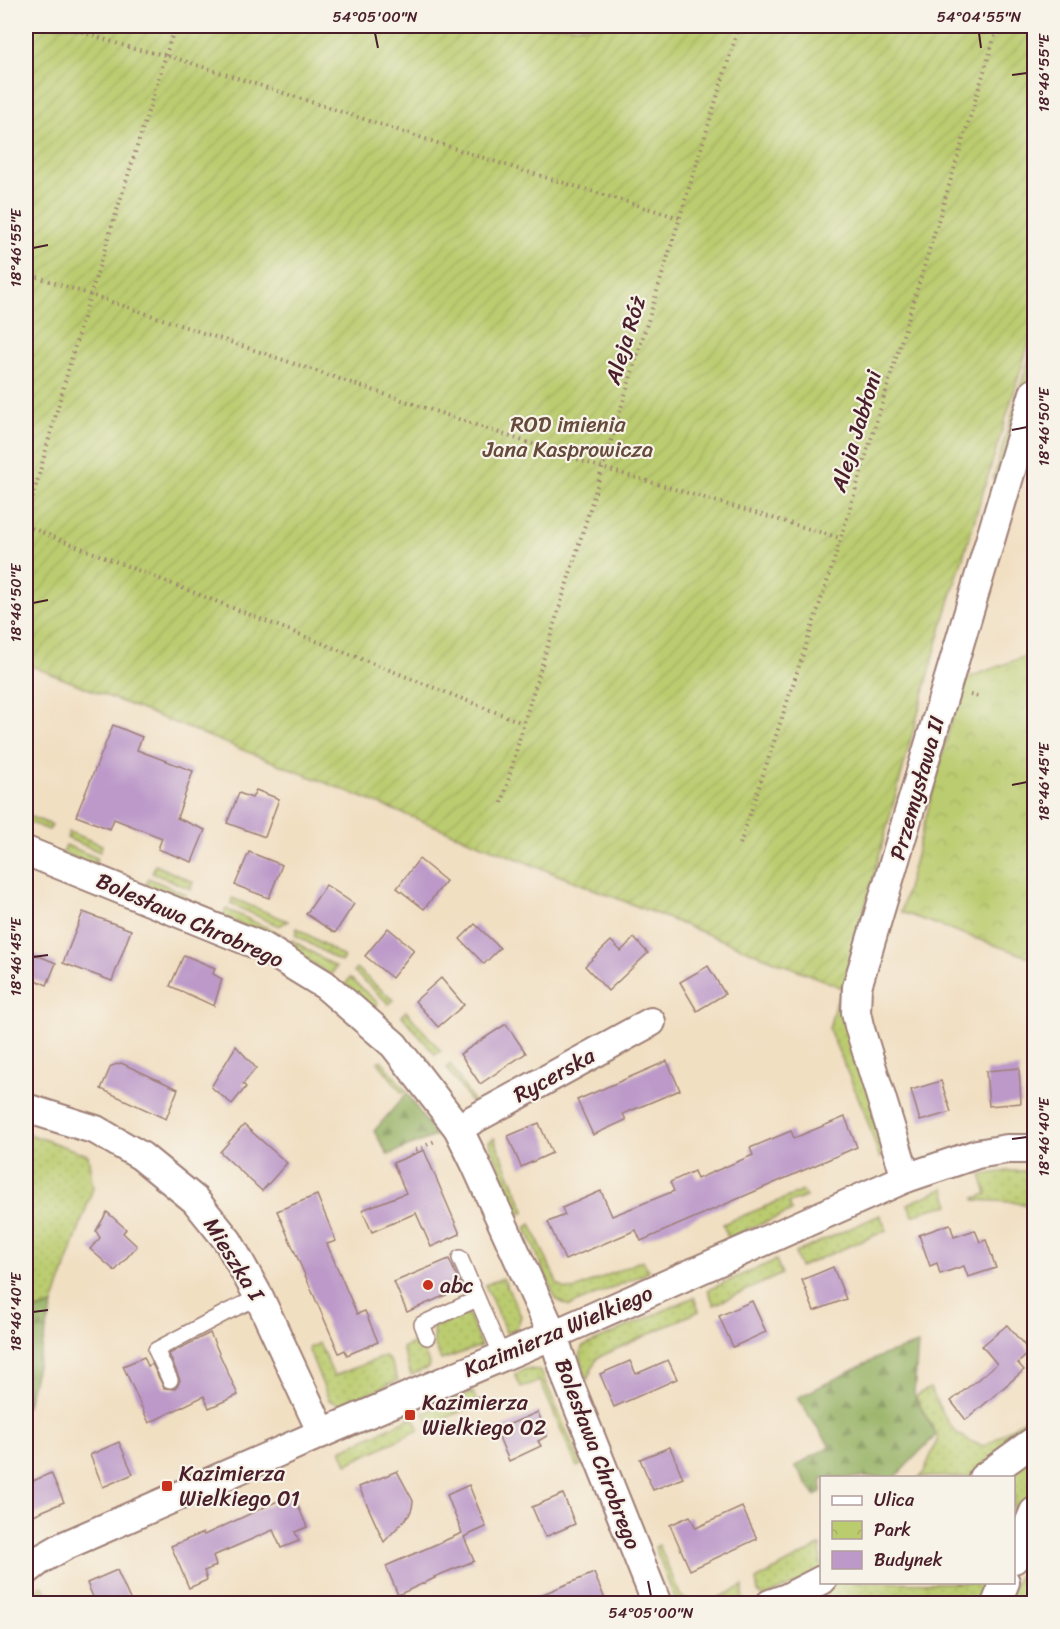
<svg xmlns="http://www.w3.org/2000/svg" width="1060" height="1629" viewBox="0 0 1060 1629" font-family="Sriracha,sans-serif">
<defs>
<pattern id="grass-dots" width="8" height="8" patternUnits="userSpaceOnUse" patternTransform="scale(1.5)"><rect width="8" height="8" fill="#bbcc6f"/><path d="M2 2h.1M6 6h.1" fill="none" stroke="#a2af60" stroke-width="1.8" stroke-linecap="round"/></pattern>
<pattern id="forest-firs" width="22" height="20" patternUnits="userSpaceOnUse" patternTransform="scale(1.5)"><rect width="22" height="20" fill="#94b062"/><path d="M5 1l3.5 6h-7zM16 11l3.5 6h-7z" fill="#7b8f51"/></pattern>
<pattern id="park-crowns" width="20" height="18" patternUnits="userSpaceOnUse" patternTransform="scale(1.5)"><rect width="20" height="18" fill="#bbcc6f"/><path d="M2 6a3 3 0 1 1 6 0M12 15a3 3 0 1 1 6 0" fill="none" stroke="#a2af60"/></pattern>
<pattern id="garden-furrows" width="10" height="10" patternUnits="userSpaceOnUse" patternTransform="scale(1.5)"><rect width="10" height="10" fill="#bbcc6f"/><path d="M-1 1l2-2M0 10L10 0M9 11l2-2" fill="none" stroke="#a2af60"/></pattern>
</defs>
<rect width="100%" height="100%" fill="#f7f3e8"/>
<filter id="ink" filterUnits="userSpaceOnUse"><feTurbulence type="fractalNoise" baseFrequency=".0167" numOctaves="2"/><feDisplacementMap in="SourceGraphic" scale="12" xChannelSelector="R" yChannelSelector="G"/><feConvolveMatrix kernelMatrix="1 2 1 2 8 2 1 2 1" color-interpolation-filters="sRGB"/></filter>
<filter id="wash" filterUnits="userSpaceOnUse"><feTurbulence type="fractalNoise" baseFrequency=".008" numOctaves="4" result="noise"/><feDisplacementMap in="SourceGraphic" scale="24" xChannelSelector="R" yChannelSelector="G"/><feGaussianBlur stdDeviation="1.35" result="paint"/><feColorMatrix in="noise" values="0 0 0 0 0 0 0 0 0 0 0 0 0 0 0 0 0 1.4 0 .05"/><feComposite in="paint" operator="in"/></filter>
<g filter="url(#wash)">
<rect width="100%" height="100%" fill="#f1dfc2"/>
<g fill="url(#grass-dots)" stroke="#82764d" stroke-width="1.5">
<path d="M1034 341V359L998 481 993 479Z"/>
<path d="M26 815 52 825 49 830 26 821Z"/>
<path d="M69 832 102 845 100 852 67 838Z"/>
<path d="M66 845 97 858 94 865 63 853Z"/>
<path d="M155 865 193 882 191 889 152 873Z"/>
<path d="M148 878 185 894 183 901 146 885Z"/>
<path d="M232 898 288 921 279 926 231 904Z"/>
<path d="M226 909 281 934 276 941 223 916Z"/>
<path d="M297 928 344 957 341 962 295 935Z"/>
<path d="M292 940 336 967 331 975 288 948Z"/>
<path d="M357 969 393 1000 389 1004 354 972Z"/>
<path d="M350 978 378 1003 373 1009 345 985Z"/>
<path d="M849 987 886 1154 880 1158 864 1111 829 1029 834 1009 843 988Z"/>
<path d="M406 1011 441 1051 435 1054 402 1016Z"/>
<path d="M381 1060 406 1091 402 1093 378 1062Z"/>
<path d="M450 1064 475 1104H472L447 1068Z"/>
<path d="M26 1133 88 1155 93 1188 53 1305 26 1313Z"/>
<path d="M494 1138 525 1211 520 1214 489 1142Z"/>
<path d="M1007 1171H1034V1208L1013 1202 975 1200V1198L987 1194 981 1175Z"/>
<path d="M944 1188 950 1205 926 1210 913 1216 908 1204Z"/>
<path d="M803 1191 806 1197 789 1203 792 1211 728 1238 723 1224Z"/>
<path d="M880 1215 887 1230 800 1267 795 1253Z"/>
<path d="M531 1224 557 1283 565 1289 573 1290 643 1260 649 1272 570 1306 556 1300 526 1228Z"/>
<path d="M776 1260 782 1274 714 1305 708 1290Z"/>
<path d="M503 1278 521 1316 517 1328 507 1334 485 1285Z"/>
<path d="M694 1297 699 1311 597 1358 587 1380 580 1359 582 1347Z"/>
<path d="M468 1313 481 1346 441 1360 434 1344 433 1327Z"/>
<path d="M420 1340 429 1364 428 1368 411 1375 402 1348Z"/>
<path d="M319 1343 334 1376 385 1356 391 1363 398 1380 341 1406 329 1400 308 1348Z"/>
<path d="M526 1369 538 1370 542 1374 581 1465 577 1467 540 1381 521 1387 515 1374Z"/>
<path d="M930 1388C946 1419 949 1437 985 1446L1034 1413V1435L972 1477H919L923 1474 938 1438 915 1396Z"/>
<path d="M473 1392 478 1404 430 1425 424 1413Z"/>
<path d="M413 1417 419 1430 347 1464 341 1450Z"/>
<path d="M1034 1448V1487L1021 1511 1014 1533V1478H992Z"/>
<path d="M659 1545 681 1597 697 1603H678L676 1602 655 1547Z"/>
<path d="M821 1545V1574L763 1597 758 1592 756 1580Z"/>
<path d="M1034 1549V1603L1008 1604 1012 1589Z"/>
<path d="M835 1582 991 1583 981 1604 821 1603 817 1589Z"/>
<path d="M42 1586 54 1603H26L32 1594Z"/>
<path d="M743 1586V1598C733 1606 720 1604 708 1603Z"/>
</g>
<g fill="url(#forest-firs)" stroke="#6f6846" stroke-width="1.5">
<path d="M407 1093 435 1136 388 1155 374 1131Z"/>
<path d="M53 1305 26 1408V1313Z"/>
<path d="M918 1344 914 1394 936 1435 895 1477 822 1478 821 1492 815 1496 795 1466 830 1446 797 1398 883 1355Z"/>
</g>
<path fill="url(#park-crowns)" stroke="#82764d" stroke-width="1.5" d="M1034 653V959L901 912 962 680Z"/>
<path fill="url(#garden-furrows)" stroke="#82764d" stroke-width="1.5" d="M26 26H1034V327L943 622 843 988 26 664Z"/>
<g id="blocks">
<g fill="#bc99c9">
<path d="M113 725 142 737 137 750 193 771 177 818 205 830 192 862 158 849 162 838 114 819 110 829 76 816Z"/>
<path d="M256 790 279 799 265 837 227 823 239 793 252 798Z"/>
<path d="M249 852 282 865 269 898 235 885Z"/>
<path d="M419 859 446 881 424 909 397 888Z"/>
<path d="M326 885 354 904 335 933 306 914Z"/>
<path d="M83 912 131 930 112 981 63 963Z"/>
<path d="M475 924 500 948 484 964 460 939Z"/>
<path d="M388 928 414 950 392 978 365 956Z"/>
<path d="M634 938 648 953 608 991 585 966 611 941 621 951Z"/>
<path d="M34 954 56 963 47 985 26 976Z"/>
<path d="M184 955 215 968 213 974 222 979 214 1006 170 986Z"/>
<path d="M708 966 725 994 697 1011 680 982Z"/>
<path d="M441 978 464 1005 438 1027 415 1001Z"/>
<path d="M506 1024 526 1053 480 1084 460 1054Z"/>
<path d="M236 1046 256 1068 243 1084 246 1087 232 1104 211 1087Z"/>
<path d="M667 1061 680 1090 623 1114 626 1120 593 1135 577 1100Z"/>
<path d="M121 1063 178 1089 166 1119 101 1089 111 1066Z"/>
<path d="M1019 1068 1021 1103 989 1106 986 1071Z"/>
<path d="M941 1081 951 1112 920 1121 911 1090Z"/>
<path d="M845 1117 857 1147 641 1241 636 1230 565 1260 548 1222 565 1215 562 1208 601 1191 612 1216 674 1191 670 1182 694 1171 697 1179 753 1155 750 1148 791 1131 794 1138Z"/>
<path d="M539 1123 552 1153 521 1167 508 1136Z"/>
<path d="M244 1125 287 1163 262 1191 220 1152Z"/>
<path d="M424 1150 460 1234 431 1247 416 1213 372 1232 362 1210 406 1193 393 1163Z"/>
<path d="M317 1195 336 1241 327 1244 357 1314 365 1311 378 1342 347 1355 345 1350 339 1353 277 1211Z"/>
<path d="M107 1212 126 1229 123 1233 137 1246 115 1271 90 1249 100 1238 96 1231Z"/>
<path d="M950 1224 954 1237 975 1230 980 1242 986 1240 996 1268 968 1277 964 1266 940 1274 937 1263 930 1266 919 1235Z"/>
<path d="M449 1259 462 1288 407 1312 394 1282Z"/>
<path d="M833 1267 846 1299 814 1311 802 1280Z"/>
<path d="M752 1301 766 1332 733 1347 719 1316Z"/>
<path d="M1007 1325 1030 1352 1018 1363 1024 1370 966 1420 951 1401 997 1364 982 1346Z"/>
<path d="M210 1333 238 1395 209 1408 204 1396 149 1423 123 1366 144 1357 148 1366 152 1364 164 1388 174 1389 178 1385 180 1380 169 1354Z"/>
<path d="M668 1360 677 1379 614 1407 600 1374 630 1361 636 1374Z"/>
<path d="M538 1412 547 1436 538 1441 541 1446 509 1461 496 1430Z"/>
<path d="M119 1442 133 1474 103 1487 90 1455Z"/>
<path d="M670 1447 683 1478 653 1490 640 1459Z"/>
<path d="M397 1471 413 1501 412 1508 409 1515 384 1542 359 1487Z"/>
<path d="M51 1473 64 1502 26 1518V1484Z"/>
<path d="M469 1485 486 1527 464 1537 474 1561 434 1577 435 1578 398 1595 386 1566 462 1533 447 1495Z"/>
<path d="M293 1494 307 1527 295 1532 299 1541 281 1548 273 1530 213 1556 216 1566 204 1571 207 1580 189 1588 171 1546 203 1533 204 1535Z"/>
<path d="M563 1494 575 1524 545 1537 532 1507Z"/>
<path d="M742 1507 757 1539 690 1570 670 1525 690 1516 696 1528Z"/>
<path d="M117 1570 132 1604H96L87 1583Z"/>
<path d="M594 1573 607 1604H521V1603Z"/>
</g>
</g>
</g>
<g filter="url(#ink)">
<use href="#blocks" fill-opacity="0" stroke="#9e7f76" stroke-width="1.5"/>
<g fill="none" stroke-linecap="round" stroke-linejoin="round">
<defs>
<g id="lane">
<path d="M460 1258 502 1356"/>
<path d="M427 1337 422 1324 477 1299"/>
<path d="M170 1380 156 1350 227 1312 259 1297"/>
</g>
<g id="street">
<path d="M26 851 263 947 325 985 394 1045 458 1128 476 1165 553 1335 568 1381 657 1604"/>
<path d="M26 1108 96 1130 141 1156 195 1200 228 1241 259 1297 322 1433"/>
<path d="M458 1128 651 1022"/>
<path d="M906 1178 859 1026 856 1012 857 987 1034 393"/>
<path d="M983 1478 1034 1441"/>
<path d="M1014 1559 1034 1512"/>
<path d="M26 1571 43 1558 64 1546 322 1433 553 1335 906 1178 977 1154 1007 1149H1034"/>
<path d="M770 1604 787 1598 822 1580"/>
<path d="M996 1604 1005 1582"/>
</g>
</defs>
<use href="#lane" stroke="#9e7f76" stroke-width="18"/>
<use href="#street" stroke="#9e7f76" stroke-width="32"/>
<g stroke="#9e7f76" stroke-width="4" stroke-dasharray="1.5 4.5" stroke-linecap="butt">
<path d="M65 26 134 49 166 55 518 169 680 218"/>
<path d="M26 273 603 468 840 538"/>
<path d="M1031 354 1034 356"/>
<path d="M26 521 80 328 175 26"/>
<path d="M26 526 523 723"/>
<path d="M970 695 980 697"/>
<path d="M502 803 525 719 739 26"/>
<path d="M740 844 830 573 998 26"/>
<path d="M416 1150 435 1141"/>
<path d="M477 1396 480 1403"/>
</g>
<use href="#lane" stroke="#fff" stroke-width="15"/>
<use href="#street" stroke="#fff" stroke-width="28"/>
</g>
</g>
<path fill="none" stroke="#4a1f2b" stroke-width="2" d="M375 33 378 48M979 33 981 48M1012 75 1027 73M33 248 48 245M1012 430 1027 427M33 603 48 600M1012 785 1027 782M33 957 48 955M1012 1139 1027 1137M33 1312 48 1310M648 1581 651 1596"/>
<g fill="#c8321e" stroke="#f7f3e8" stroke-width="2">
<circle cx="428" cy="1285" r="6"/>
<rect x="404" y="1409" width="12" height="12" rx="3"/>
<rect x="161" y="1480" width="12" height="12" rx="3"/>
</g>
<g text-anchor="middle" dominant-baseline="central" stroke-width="4.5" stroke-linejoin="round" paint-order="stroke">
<g font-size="22" fill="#4a1f2b" stroke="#f7f3e8">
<text transform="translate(625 340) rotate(-73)">Aleja Róż</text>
<text transform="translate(856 431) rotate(-73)">Aleja Jabłoni</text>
<text transform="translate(917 788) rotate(-74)">Przemysława II</text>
<text transform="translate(190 920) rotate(24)">Bolesława Chrobrego</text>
<text transform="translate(554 1075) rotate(-29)">Rycerska</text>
<text transform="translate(234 1259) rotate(58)">Mieszka I</text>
<text transform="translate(558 1331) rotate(-23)">Kazimierza Wielkiego</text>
<text transform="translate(598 1454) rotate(69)">Bolesława Chrobrego</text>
</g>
<g font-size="22" fill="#664a3c" stroke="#f7f3e8">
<text x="568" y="424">ROD imienia<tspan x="568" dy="25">Jana Kasprowicza</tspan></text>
</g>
<g font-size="22" fill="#4a1f2b" stroke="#f7f3e8" text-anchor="start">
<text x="440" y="1285">abc</text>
<text x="422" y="1402">Kazimierza<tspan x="422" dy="25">Wielkiego 02</tspan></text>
<text x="179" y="1473">Kazimierza<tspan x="179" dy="25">Wielkiego 01</tspan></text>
</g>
</g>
<rect width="1060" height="1629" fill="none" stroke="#f7f3e8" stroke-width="66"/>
<rect x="820" y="1476" width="195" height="108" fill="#f7f3e8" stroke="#b29e9c" stroke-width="1.5"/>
<rect x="832" y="1496" width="30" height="9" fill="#ffffff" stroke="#b29e9c" stroke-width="1.5"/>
<text x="874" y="1506" font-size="18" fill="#4a1f2b">Ulica</text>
<rect x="832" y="1521" width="30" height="18" fill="url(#park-crowns)" stroke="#b29e9c" stroke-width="1.5"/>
<text x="874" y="1536" font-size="18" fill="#4a1f2b">Park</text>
<rect x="832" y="1551" width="30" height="18" fill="#bc99c9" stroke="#b29e9c" stroke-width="1.5"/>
<text x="874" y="1566" font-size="18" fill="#4a1f2b">Budynek</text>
<rect x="33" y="33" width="994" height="1563" fill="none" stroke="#4a1f2b" stroke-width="2"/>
<g font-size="15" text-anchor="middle" fill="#4a1f2b">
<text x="375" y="22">54°05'00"N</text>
<text x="979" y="22">54°04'55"N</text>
<text transform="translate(1044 73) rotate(-90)" y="5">18°46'55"E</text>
<text transform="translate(16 248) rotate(-90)" y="5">18°46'55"E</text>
<text transform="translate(1044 427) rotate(-90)" y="5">18°46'50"E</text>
<text transform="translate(16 603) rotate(-90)" y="5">18°46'50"E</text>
<text transform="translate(1044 782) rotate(-90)" y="5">18°46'45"E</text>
<text transform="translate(16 957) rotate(-90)" y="5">18°46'45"E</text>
<text transform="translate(1044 1137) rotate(-90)" y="5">18°46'40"E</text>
<text transform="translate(16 1312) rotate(-90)" y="5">18°46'40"E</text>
<text x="651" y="1618">54°05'00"N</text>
</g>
</svg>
